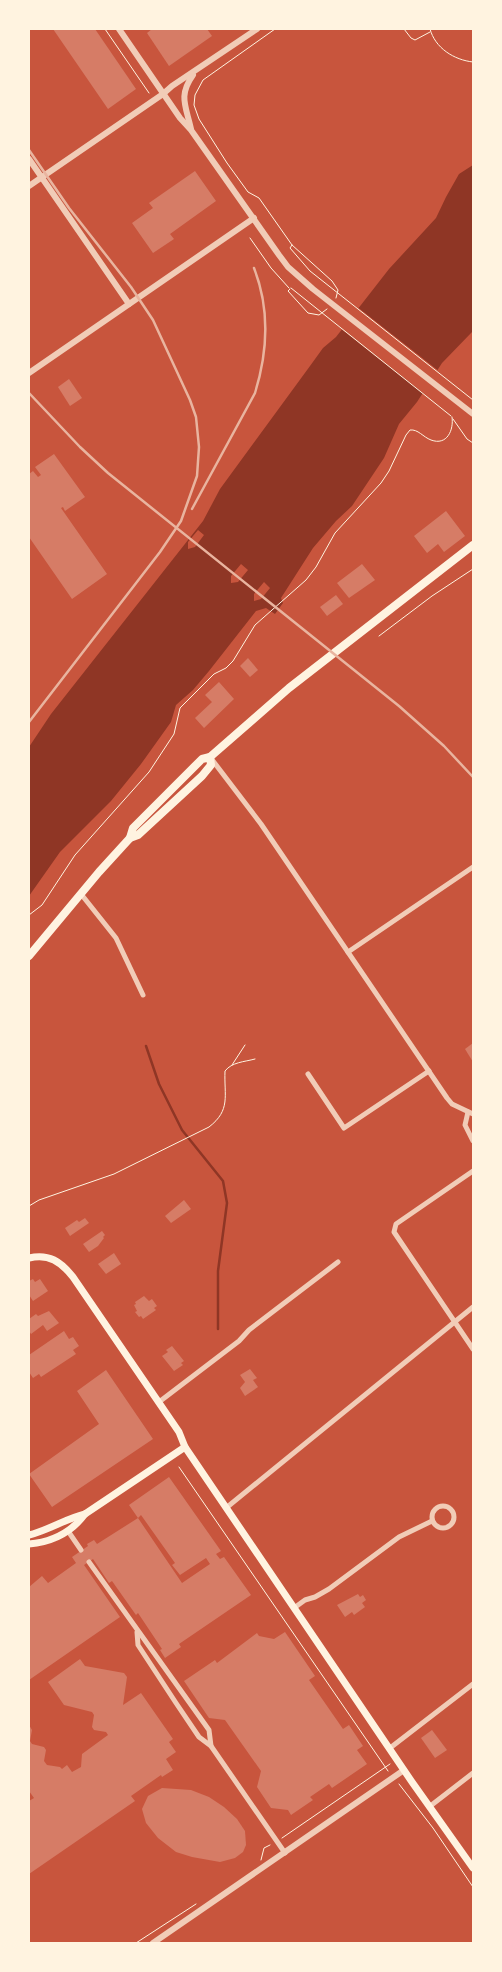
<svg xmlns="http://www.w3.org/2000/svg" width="502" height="1972" viewBox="0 0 502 1972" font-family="Commissioner,sans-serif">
<rect width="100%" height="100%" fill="#c8553d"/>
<path fill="#8f3625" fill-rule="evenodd" d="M473 165V331L442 363 417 402 399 424 384 458 352 506 336 521 313 548 281 598 283 603 275 614 266 608 256 611 209 671 193 690 176 705 171 722 141 764 111 801 60 852 29 896V747L51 714 203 521 220 489 310 366 323 348 336 337 389 269 436 218 446 197 459 174ZM198 530 204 535 195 547 188 549V542ZM241 564 248 570 238 582 231 583V576ZM264 582 270 588 261 599 254 601V594Z"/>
<path fill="#c8553d" d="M356 306 440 372 425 395 340 328Z"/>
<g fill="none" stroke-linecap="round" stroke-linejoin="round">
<path stroke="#8f3625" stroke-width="2.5" d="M146 1046 159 1084 182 1130 223 1181 227 1203 218 1271V1329"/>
</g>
<g fill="#d67c66" fill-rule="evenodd">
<path d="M53 29H95L136 89 108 109Z"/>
<path d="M152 29H207L212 36 169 66 147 33Z"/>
<path d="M195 171 216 201 170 234 174 239 153 253 132 223 153 208 149 203Z"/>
<path d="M69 379 82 398 70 406 58 387Z"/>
<path d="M54 454 85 497 65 511 63 507 61 508 107 574 72 599 29 537V474L33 471 38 477 41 475 35 467Z"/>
<path d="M446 511 465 536 444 552 438 544 427 553 414 536Z"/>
<path d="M362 564 375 580 349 598 337 583Z"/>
<path d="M336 595 343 604 327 616 320 607Z"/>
<path d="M248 658 258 670 250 677 240 666Z"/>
<path d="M219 682 234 699 204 728 195 718 212 702 205 695Z"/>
<path d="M473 1043V1062L465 1049Z"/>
<path d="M184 1200 191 1209 171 1223 165 1216Z"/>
<path d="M85 1218 89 1223 70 1236 65 1228 77 1220 79 1222Z"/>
<path d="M102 1231 105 1235 103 1237 104 1238 98 1246 89 1252 83 1244Z"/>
<path d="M114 1253 121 1264 106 1274 98 1264Z"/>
<path d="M33 1279 35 1282 40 1279 48 1291 33 1301 29 1295V1281Z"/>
<path d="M144 1296 149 1301 152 1299 157 1306 154 1308 156 1310 143 1319 141 1316 139 1317 135 1312 137 1311 134 1305 136 1304 135 1302Z"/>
<path d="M49 1311 59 1323 47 1331 43 1325 31 1334 29 1331V1319L36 1314 38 1316Z"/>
<path d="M64 1331 69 1339 73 1337 79 1346 73 1350 76 1354 41 1377 39 1374 33 1378 29 1372 30 1366 29 1355Z"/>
<path d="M172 1346 184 1361 181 1363 183 1365 174 1371 162 1356 168 1352 166 1350Z"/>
<path d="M250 1369 257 1378 253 1380 258 1387 245 1396 240 1388 245 1382 240 1375Z"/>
<path d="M106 1370 153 1439 52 1507 29 1474 99 1424 77 1391Z"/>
<path d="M169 1477 221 1551 216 1554 220 1559 224 1557 251 1595 179 1644 181 1647 165 1658 160 1650 162 1649 138 1613 136 1615 112 1581 109 1583 93 1559 84 1565 120 1617 29 1680V1587L42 1576 48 1583 76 1563 72 1557 88 1546 87 1544 94 1540 97 1544 138 1518 129 1505ZM141 1515 175 1563 172 1565 180 1575 206 1558 210 1564 182 1583 138 1518Z"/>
<path d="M358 1594 360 1597 363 1595 366 1600 362 1603 365 1607 354 1615 352 1612 345 1617 337 1605Z"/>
<path d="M285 1632 315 1676 309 1680 343 1729 349 1725 363 1746 357 1750 367 1764 332 1788 329 1784 310 1797 313 1800 291 1815 288 1810 271 1808 257 1787 261 1771 225 1720 209 1718 184 1681 215 1660 217 1663 257 1633 259 1636 274 1639Z"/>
<path d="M80 1659 85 1666 124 1673 127 1677 123 1705 141 1693 173 1739 169 1742 176 1752 166 1759 173 1770 162 1777 161 1775 131 1796 135 1801 29 1874V1801L34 1798 29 1791V1725L32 1730 30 1741 32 1744 44 1747 46 1750 44 1761 47 1765 60 1767 62 1769 67 1765 72 1772 81 1767 82 1754 108 1735 106 1732 94 1730 92 1727 94 1715 92 1712 64 1705 48 1682Z"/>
<path d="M432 1730 447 1750 435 1758 421 1738Z"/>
<path d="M162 1788 191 1790 209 1797 224 1807 237 1819 245 1831 246 1845 243 1852 235 1858 220 1862 192 1857 176 1852 158 1838 146 1823 142 1809 148 1796Z"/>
</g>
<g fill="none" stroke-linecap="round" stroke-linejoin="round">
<g stroke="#fff3e0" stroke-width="1">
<path d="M105 29 149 93"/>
<path d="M275 29 203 80 195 95 194 105 199 119 227 163 248 192 259 198 292 245 332 281 338 290 336 298"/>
<path d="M404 29 411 38 415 40 430 32"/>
<path d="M430 29C435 48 454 60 473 62"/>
<path d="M250 238 271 268 289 288"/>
<path d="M292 245 290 248 310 271 473 400"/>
<path d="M291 288 451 416"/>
<path d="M290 289 288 291 308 313 319 315 327 309"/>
<path d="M453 419 467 439 473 443"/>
<path d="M379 636 432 596 473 569"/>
<path d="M29 915 42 905 75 855 149 772 174 734 180 708 214 674 226 668 233 661 255 625 306 580 316 567 335 533 381 483 389 471 406 435 410 430C418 429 423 437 431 440 447 446 454 430 452 417"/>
<path d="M232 1065 245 1045"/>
<path d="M29 1206 39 1200 114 1174 209 1127C231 1110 224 1096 225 1071 232 1062 244 1062 255 1059"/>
<path d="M179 1467 388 1771"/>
<path d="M399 1784 433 1828 473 1887"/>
<path d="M282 1838 390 1764"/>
<path d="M261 1860 264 1848 270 1845"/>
<path d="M136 1943 196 1904"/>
</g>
<g stroke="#f1ccb7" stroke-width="5">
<path d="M210 757 261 824 447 1098 452 1104 473 1114"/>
<path d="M81 894 116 938 143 995"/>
<path d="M348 952 473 867"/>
<path d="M308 1074 344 1128 429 1071"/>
<path d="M468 1112 465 1125 473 1141"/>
<path d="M473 1171 396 1224 394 1232 473 1349"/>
<path d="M159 1402 239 1341 249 1330 338 1262"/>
<circle cx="443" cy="1517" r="11"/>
<path d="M226 1508 473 1307"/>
<path d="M68 1531 81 1550"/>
<path d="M89 1562 209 1730 211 1746"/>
<path d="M294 1608 305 1600 315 1597 329 1589 399 1537 432 1521"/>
<path d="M137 1632 138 1645 176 1703 199 1737 211 1746 285 1853"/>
<path d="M390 1748 473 1684"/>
<path d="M429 1807 473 1773"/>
</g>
<g stroke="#f1ccb7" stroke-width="6">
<path d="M119 29 180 118 191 130 279 255 288 267 313 289 473 414"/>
<path d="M191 129C186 106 178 96 193 75"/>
<path d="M29 159 129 304"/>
<path d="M29 186 163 94 172 86 257 29"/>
<path d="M29 373 254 218"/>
<path d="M153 1943 404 1770"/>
</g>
<g stroke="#fff3e0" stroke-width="7">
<path d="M29 1258C49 1253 61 1262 73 1277L179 1432 185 1447 412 1782 473 1868"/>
<path d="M29 1535C49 1530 65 1519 85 1514L185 1447"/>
<path d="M29 1544C52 1542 71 1533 85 1514"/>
</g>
<g stroke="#fff3e0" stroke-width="8">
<path d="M130 838 133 828 202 759 210 757 289 688 473 545"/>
<path d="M29 956 99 872 130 838 138 835 202 776 211 765 210 757"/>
</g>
<g stroke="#e9b49f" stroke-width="2.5">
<path d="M29 150 69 208 131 287 153 320 190 400 196 417 199 447 197 476 181 521 160 552 29 722"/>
<path d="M29 393 80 447 108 473 399 706 444 746 473 777"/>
<path d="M192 509 255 393C268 351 270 309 254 268"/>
</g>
</g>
<rect width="502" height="1972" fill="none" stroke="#fff3e0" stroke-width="60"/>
</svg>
